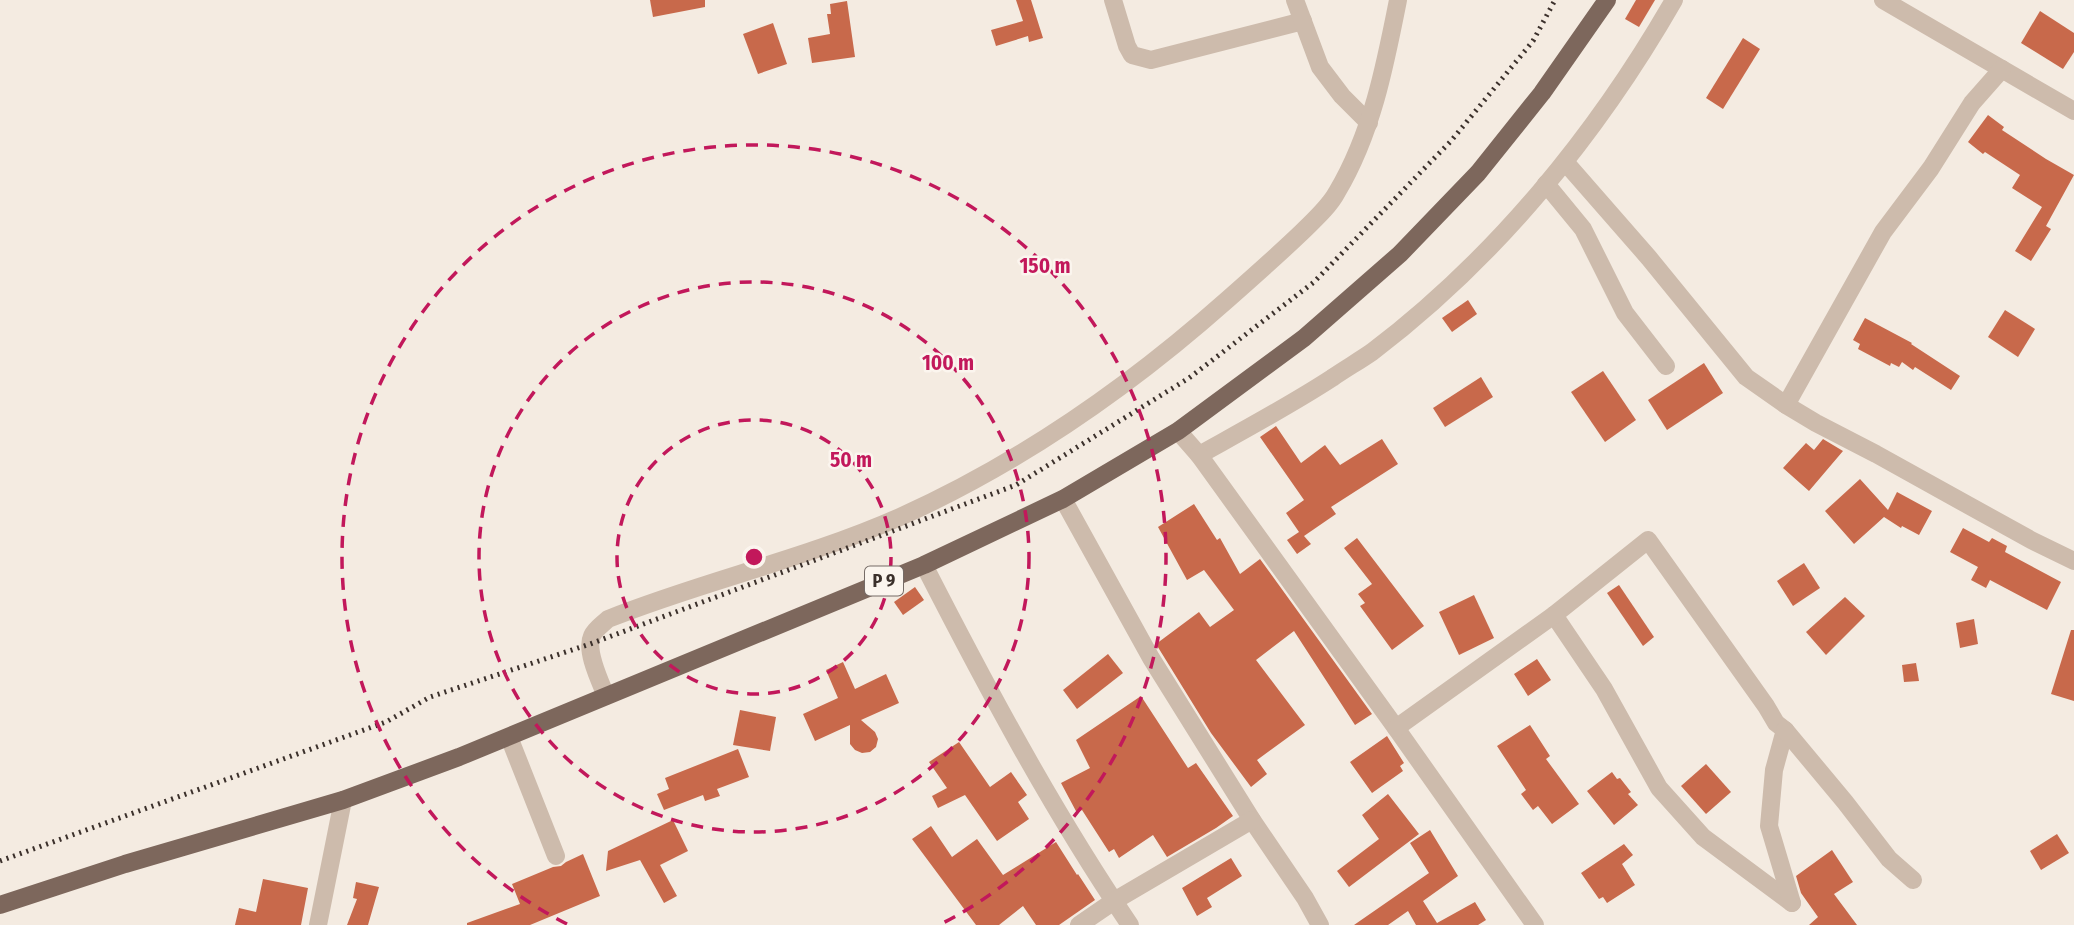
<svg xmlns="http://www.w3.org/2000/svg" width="2074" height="925" viewBox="0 0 2074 925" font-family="'Fira Sans Condensed',sans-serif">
<rect width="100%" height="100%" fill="#f4ebe1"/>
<g fill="#c8694b">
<path d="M650 0H705V7L653 17Z"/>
<path d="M1016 0H1031L1043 38 1029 42 1028 36 996 46 991 30 1023 21Z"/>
<path d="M1636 0H1655L1639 27 1625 19Z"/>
<path d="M847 1 855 57 812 63 808 38 830 34 827 14H831L830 4Z"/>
<path d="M2040 11 2074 33V52L2063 69 2021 43Z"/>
<path d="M773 23 787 64 758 74 743 34Z"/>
<path d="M1743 38 1760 49 1723 109 1706 98Z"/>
<path d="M1988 115 2004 127 2002 130 2046 159 2074 175 2046 226 2051 229 2031 261 2015 251 2042 207 2012 188 2020 175 1985 152 1983 154 1968 142Z"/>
<path d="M1468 300 1477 314 1452 332 1442 318Z"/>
<path d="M2005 310 2035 329 2018 357 1988 337Z"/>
<path d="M1865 318 1912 343 1911 344 1960 376 1951 390 1915 367 1913 370 1902 362 1899 367 1891 363 1890 366 1858 349 1860 344 1853 340Z"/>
<path d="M1704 363 1723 393 1667 430 1648 400Z"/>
<path d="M1603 371 1636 420 1605 442 1571 392Z"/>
<path d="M1481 377 1493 397 1445 427 1433 408Z"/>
<path d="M1276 426 1301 463 1325 445 1340 465 1382 439 1398 464 1331 507 1336 514 1304 536 1311 544 1297 554 1287 540 1299 532 1286 513 1304 500 1260 437Z"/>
<path d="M1823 439 1843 451 1809 491 1783 468 1806 443 1814 450Z"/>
<path d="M1860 479 1888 510 1897 492 1932 511 1919 535 1902 526 1901 528 1884 517 1854 544 1825 511Z"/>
<path d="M1194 504 1217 540 1220 538 1240 574 1260 559 1372 714 1355 725 1294 631 1256 660 1305 725 1257 760 1267 774 1251 787 1211 733 1156 644 1199 612 1210 627 1234 610 1204 570 1187 580 1158 527Z"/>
<path d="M1963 528 1989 542 1992 538 2007 546 2005 552 2061 582 2047 610 1990 580 1986 588 1971 580 1978 567 1950 552Z"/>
<path d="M1357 538 1424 626 1392 650 1360 606 1365 603 1358 594 1372 584 1344 548Z"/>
<path d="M1804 563 1820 588 1793 606 1777 581Z"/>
<path d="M1619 585 1654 637 1643 646 1607 593Z"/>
<path d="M915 587 924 600 903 615 894 602Z"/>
<path d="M1474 595 1494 638 1459 655 1439 612Z"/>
<path d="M1845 597 1865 616 1826 655 1806 632Z"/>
<path d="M1974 619 1978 644 1960 648 1956 623Z"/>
<path d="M2071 630H2074V701L2051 694Z"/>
<path d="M1108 654 1123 673 1077 709 1063 690Z"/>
<path d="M1537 659 1551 680 1528 696 1514 674Z"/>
<path d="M843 662 855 689 886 674 899 703 861 720 875 732 878 739 876 747 870 752 862 753 855 750 850 744V725L815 741 803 714 838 698 826 670Z"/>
<path d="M1916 663 1919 681 1904 682 1902 665Z"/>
<path d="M1141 696 1188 768 1196 763 1233 816 1216 828 1167 857 1153 835 1119 858 1114 849 1109 852 1082 810 1077 813 1061 783 1090 768 1076 740Z"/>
<path d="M740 710 776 717 770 751 733 745Z"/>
<path d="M1530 725 1550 756 1546 759 1579 804 1552 824 1538 806 1533 810 1521 794 1526 790 1497 746Z"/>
<path d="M1387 736 1404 763 1400 766 1403 771 1372 793 1350 762Z"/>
<path d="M959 742 990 787 1011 772 1027 795 1018 802 1029 819 997 841 965 795 938 808 932 796 947 788 929 762Z"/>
<path d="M738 749 749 777 717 789 720 796 705 801 703 795 664 810 657 794 669 789 665 778Z"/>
<path d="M1706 764 1731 792 1706 814 1681 786Z"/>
<path d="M1612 772 1617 779 1620 778 1631 792 1628 794 1638 805 1614 825 1587 791Z"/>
<path d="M1388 794 1419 834 1349 887 1337 871 1379 839 1362 815Z"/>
<path d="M673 820 688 851 660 865 677 896 664 903 640 860 606 871 608 851Z"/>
<path d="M931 826 952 857 977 839 1003 875 1056 842 1077 875 1078 874 1095 900 1059 925H1036L1023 906 999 925H976L912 839Z"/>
<path d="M1430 830 1458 876 1423 901 1437 923 1475 902 1486 920 1478 925H1416L1408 911 1388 925H1354L1429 873 1410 843Z"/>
<path d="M2057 834 2069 853 2041 870 2030 851Z"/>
<path d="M1624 844 1633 855 1622 864 1635 885 1607 903 1603 897 1599 899 1581 873Z"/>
<path d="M1832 850 1853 882 1834 894 1857 925H1809L1818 917 1801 893 1796 876Z"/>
<path d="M583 854 600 896 530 925H467V923L520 904 512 884 553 867 561 866 566 862Z"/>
<path d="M1231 858 1242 876 1207 898 1212 907 1197 916 1182 888Z"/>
<path d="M263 879 308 888 301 925H235L239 908 256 912Z"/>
<path d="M356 882 379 887 368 925H347L357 899 353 898Z"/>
</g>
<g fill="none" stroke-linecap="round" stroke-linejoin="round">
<g stroke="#cdbbac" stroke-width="18">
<path d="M1113 0 1127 46 1132 55 1151 60 1303 21"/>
<path d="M1295 0 1320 67 1342 96 1369 123"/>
<path d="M1883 0 2074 111"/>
<path d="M1566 163 1649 258 1746 377 1786 405 1816 423 1876 454 2031 540 2074 561"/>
<path d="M1546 184 1583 229 1625 313 1666 366"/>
<path d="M1786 405 1883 232 1931 168 1972 103 2002 69"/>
<path d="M1178 431 1199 455C1244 430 1289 406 1332 378 1345 369 1359 361 1372 352 1496 258 1597 134 1674 0"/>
<path d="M1199 455 1396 728 1535 925"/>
<path d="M1063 499 1151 658 1252 820 1305 898 1320 925"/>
<path d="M924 565C987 688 1052 810 1130 925"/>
<path d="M1554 615 1604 689 1659 788 1703 837 1792 903"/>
<path d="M606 696C600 681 585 651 592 636 595 629 603 624 608 619 703 581 805 559 900 517 1020 463 1129 387 1227 300 1252 278 1278 255 1302 232 1314 220 1329 207 1337 192 1372 133 1385 66 1398 0"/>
<path d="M1396 728 1554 615 1648 540 1766 706 1776 723 1785 730 1774 770 1769 826 1792 903"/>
<path d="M1785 730 1845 802 1889 859 1913 880"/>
<path d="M509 737 556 856"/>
<path d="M318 925 343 800"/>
<path d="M1079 925 1114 901 1252 820"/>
</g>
<path stroke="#7d675c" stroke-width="18" d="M0 905 125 864 343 800 459 757 924 565 1063 499 1178 431 1304 338 1400 254 1478 173 1542 93 1607 0"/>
<path stroke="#3b302b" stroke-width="5" stroke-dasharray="2 5" stroke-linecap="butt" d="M0 861 386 722 430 697 590 644 1016 485 1189 378 1314 282 1451 141 1533 41 1555 0"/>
</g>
<g fill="none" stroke="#c2185b" stroke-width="3.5" stroke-dasharray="12 9">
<circle cx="754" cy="557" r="137"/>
<circle cx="754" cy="557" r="275"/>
<path d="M567 924A412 412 0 1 1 941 924"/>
</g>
<g text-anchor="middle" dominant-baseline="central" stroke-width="5" stroke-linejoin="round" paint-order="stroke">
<rect fill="#fbf5ee" stroke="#756b66" stroke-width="2" x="865" y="566.5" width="38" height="29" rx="5"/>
<g font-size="18" font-weight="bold" fill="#3b302b">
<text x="884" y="581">P 9</text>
</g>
</g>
<circle cx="754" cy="557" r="10" fill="#c2185b" stroke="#fbf5ee" stroke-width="3.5"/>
<g font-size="21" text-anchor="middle" font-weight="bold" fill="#c2185b" stroke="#fbf5ee" stroke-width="5" stroke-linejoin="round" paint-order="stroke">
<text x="1045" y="273">150 m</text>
<text x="948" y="370">100 m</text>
<text x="851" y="467">50 m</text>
</g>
</svg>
